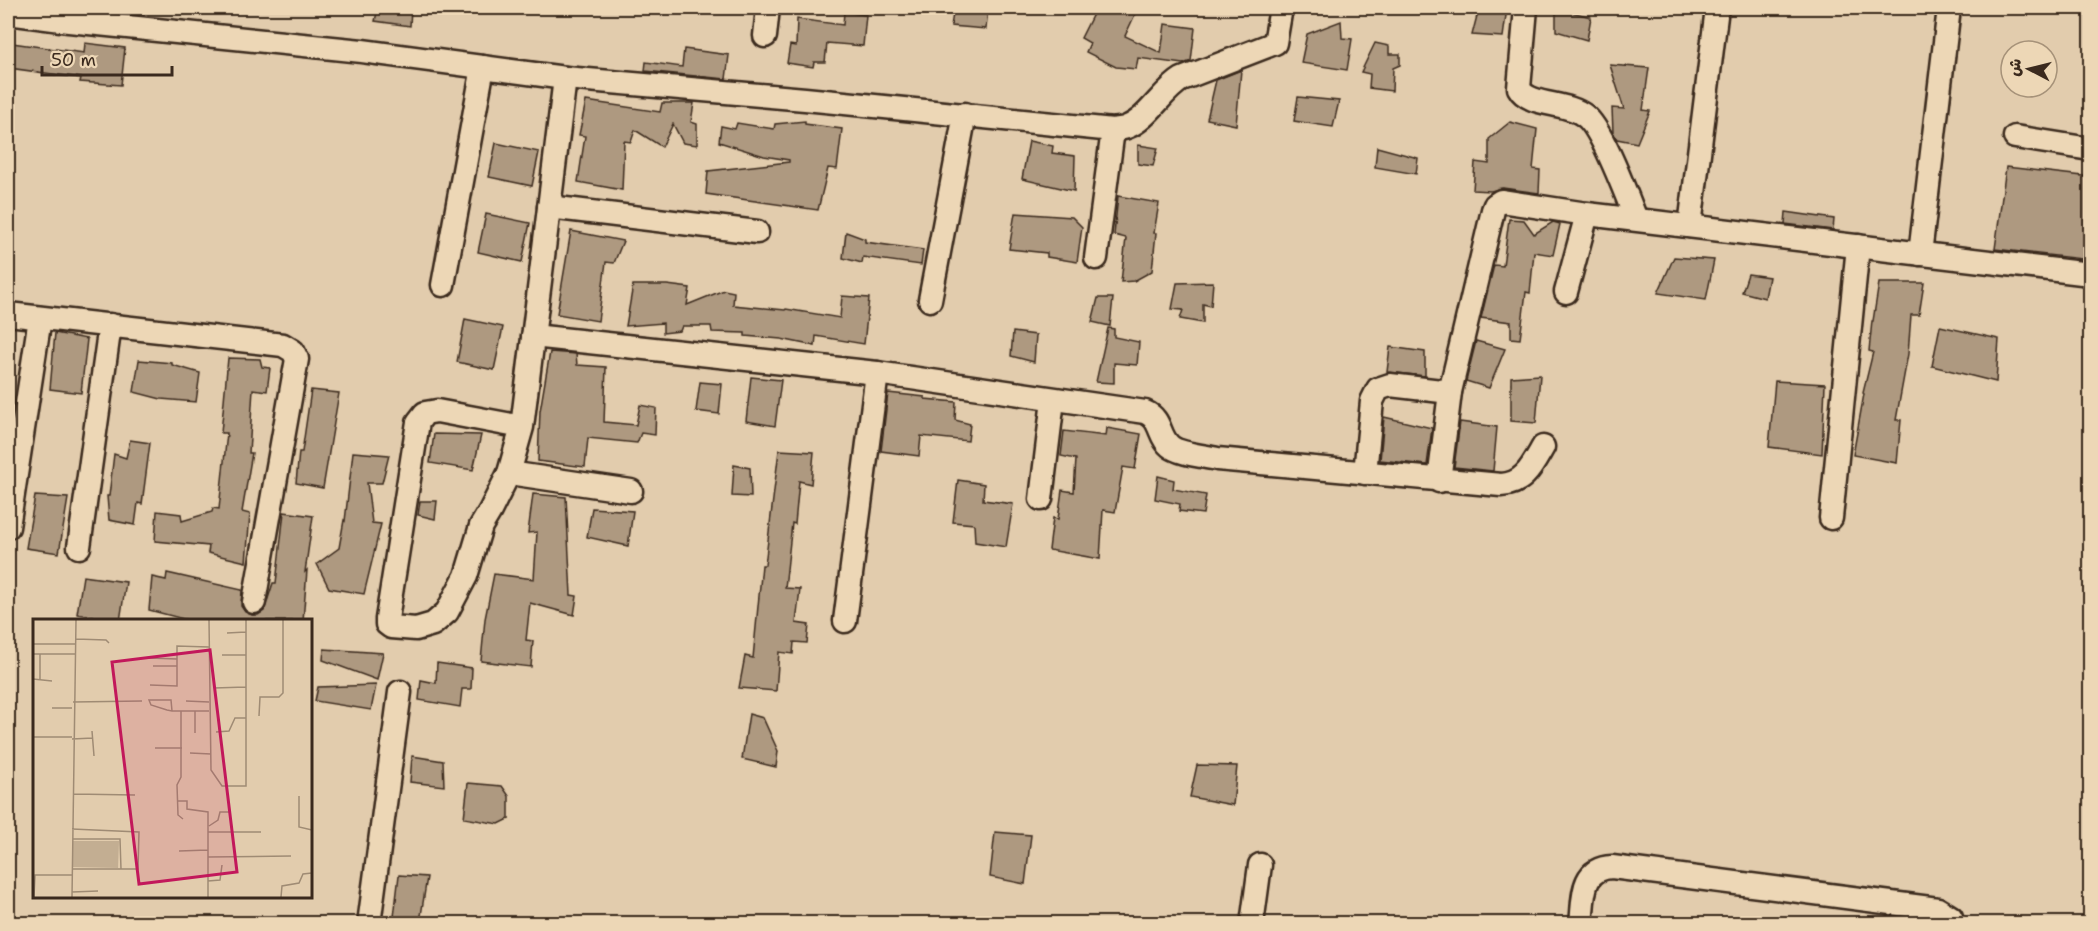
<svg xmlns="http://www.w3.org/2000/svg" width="2098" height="931" viewBox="0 0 2098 931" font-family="'Shantell Sans','Playpen Sans Arabic',sans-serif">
<rect width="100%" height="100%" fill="#e2ccad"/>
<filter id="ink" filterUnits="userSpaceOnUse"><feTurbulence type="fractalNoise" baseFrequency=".0167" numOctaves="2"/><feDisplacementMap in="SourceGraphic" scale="12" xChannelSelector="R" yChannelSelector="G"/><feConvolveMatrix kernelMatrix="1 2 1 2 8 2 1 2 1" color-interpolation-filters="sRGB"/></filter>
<g filter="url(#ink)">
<g fill="#ae9980" stroke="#3b2a1e" stroke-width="1.5">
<path d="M378 8H411L410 26 375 21Z"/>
<path d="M954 8H988L986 29 951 26Z"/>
<path d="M1096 8H1138L1125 36 1161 53 1165 24 1195 28 1191 61 1183 64 1138 58 1136 69 1116 67 1086 52 1090 43 1081 38Z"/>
<path d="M1479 8H1507L1503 37 1472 35Z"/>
<path d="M1556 8 1591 17 1587 40 1556 31Z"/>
<path d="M844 12 866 15 863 46 827 43 825 62H814L813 67 787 63 790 45 796 46 797 19 843 25Z"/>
<path d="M1341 21 1342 38 1352 39 1347 70 1301 63 1307 34Z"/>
<path d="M12 43 84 53 85 43 125 48 121 85 80 82 81 78 9 68Z"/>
<path d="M1375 43 1389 46V54H1400V65L1393 68 1392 91 1369 88 1370 74 1361 72Z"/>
<path d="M684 49 729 55 726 79 645 71 646 62 682 67Z"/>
<path d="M1610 65 1649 68 1643 110 1650 111 1637 143 1617 139 1613 132 1612 108 1624 109Z"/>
<path d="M1241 70 1236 125 1207 119 1216 80Z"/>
<path d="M1298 97 1339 101 1333 127 1294 121Z"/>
<path d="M586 101 660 112 662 103H694L691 122 697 124V145L683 143 673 124 662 147 635 130 631 142 624 141 622 190 578 182 585 136 579 135Z"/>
<path d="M805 121V124L842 129 837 169 828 168 818 210 706 194 708 171 789 162V160L764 156 719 142 721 126 735 129 737 123 774 129 775 124Z"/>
<path d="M1510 122 1537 129 1533 169 1540 170 1539 193 1503 188 1491 191 1473 190 1475 162 1489 164V139Z"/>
<path d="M1029 141 1053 146 1052 153 1075 156 1074 191 1022 179Z"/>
<path d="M496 143 539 152 532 186 489 177Z"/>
<path d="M1138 145 1158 148 1153 166 1138 164Z"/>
<path d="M1377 147 1418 158 1416 174 1375 167Z"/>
<path d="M2006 167 2091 177V260L1995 249Z"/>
<path d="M1118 196 1159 203 1154 233H1156L1152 271 1134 281 1121 282 1126 238 1114 235Z"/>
<path d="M1786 212 1834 219 1833 230 1785 224Z"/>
<path d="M1015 213 1072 217 1082 227 1077 262 1047 257V253L1009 249Z"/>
<path d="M486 214 530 223 522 262 478 252Z"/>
<path d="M1509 219 1524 220 1534 234 1553 222 1560 224 1553 255 1534 252 1530 293 1526 292 1520 339 1511 338V322L1481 318 1494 265 1503 266Z"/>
<path d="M571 231 623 241 614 263 606 262 598 321 557 314Z"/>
<path d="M846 232 865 239V242L923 250 921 265 863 257 862 263 843 258Z"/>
<path d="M1674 257 1714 260 1706 300 1658 293Z"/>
<path d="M1748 274 1769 277 1765 298 1742 292Z"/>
<path d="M1213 282 1211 306 1203 304V323L1180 319 1183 310 1172 309 1177 283Z"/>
<path d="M1879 283H1924L1919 315H1911L1908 354 1896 420H1901L1897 463 1853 455 1864 394 1863 393 1873 352 1869 351 1872 321H1873Z"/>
<path d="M633 285H667L690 288 687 305 724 290 734 292 733 305 785 310 786 309 840 318 842 296 869 298 864 344 816 336 815 346 781 339 745 336V333L712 332 711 326H682L680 331 663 333V323L626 326Z"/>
<path d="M1098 298H1113L1110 326 1092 322Z"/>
<path d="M465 319 503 327 494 370 457 362Z"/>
<path d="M1940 326 1999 339 1996 382 1932 366Z"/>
<path d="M1108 328 1114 329V337L1139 342 1137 365 1114 363V383L1096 382Z"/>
<path d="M1013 332 1036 335 1034 362 1011 356Z"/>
<path d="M55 333 87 339 81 393 50 389Z"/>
<path d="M1476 341 1505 349 1489 388 1466 381Z"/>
<path d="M1390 347 1425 352V376L1387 372Z"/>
<path d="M550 352 576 354 577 365 606 367 604 422 636 425 640 405 656 408 655 435 641 433 637 443 588 438 585 467 538 461 540 411Z"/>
<path d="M228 358 260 359 262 367 270 368 267 391 253 389 249 453H252L242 512 250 514 246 562 208 553 209 546 155 541 157 511 181 514 182 521 212 512 213 508 219 509 227 433H221Z"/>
<path d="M139 360 172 363V365L200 373 196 402 161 399 134 392Z"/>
<path d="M1540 375 1536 423 1511 421V377Z"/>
<path d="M751 377 781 380 775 426 746 421Z"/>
<path d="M1775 381 1825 384 1822 454 1769 447Z"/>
<path d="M700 382 722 384 719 414 696 411Z"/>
<path d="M311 390 339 393 323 488 296 483 299 452H302Z"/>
<path d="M888 393 925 397V399L956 402 955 420 970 424 968 441 921 436 919 456 881 451Z"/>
<path d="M1384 417 1432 428 1427 465 1380 460Z"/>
<path d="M1460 422 1497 427 1493 471 1454 467Z"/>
<path d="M1107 428 1141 434 1135 469 1123 467 1115 512 1103 510 1100 559 1049 550 1053 518 1058 519 1062 490 1074 492 1076 459 1061 456 1064 431 1106 436Z"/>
<path d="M434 434 481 435 473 470 430 463Z"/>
<path d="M130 440 150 443 142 504 138 503 135 525 109 520 107 496H109L114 454 126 458Z"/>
<path d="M779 450 814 452 811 484 799 481 795 524 792 523 785 588 800 589 796 623 809 625 807 643 794 642 793 654 779 652 776 691 739 688 745 656 753 658 762 565H765Z"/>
<path d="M353 452 389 455 382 483H367L372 523 381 524 364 594 329 588 317 564 339 548 344 520 345 521Z"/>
<path d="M734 465 750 468 751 497 732 496Z"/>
<path d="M1158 476 1174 480 1173 489 1206 495 1203 514 1179 511 1180 504 1155 499Z"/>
<path d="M958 480 984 484 983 500 1013 504 1006 547 975 542 974 524 953 522Z"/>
<path d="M533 494 566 497 571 595 577 596 574 615 530 603 526 640 533 641 531 667 481 661 485 619 494 574 534 579 537 532 528 533Z"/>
<path d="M35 496 68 498 59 553 26 548Z"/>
<path d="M420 501H437L435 519 418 515Z"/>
<path d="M592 508 633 511 628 546 587 537Z"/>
<path d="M284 512 313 516 305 572 307 570 303 621H191L149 610 152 577 166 580 167 573 242 590 241 606 245 612 252 615H258L264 611 273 583H276Z"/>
<path d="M83 576 126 582 120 621 77 614Z"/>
<path d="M324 649 383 653 377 680 323 660Z"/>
<path d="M437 663 472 668 471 689H462L460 707 419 700 421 680 436 683Z"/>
<path d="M376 685 371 710 315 701 318 687Z"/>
<path d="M749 714 763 718 778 751 776 767 742 759Z"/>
<path d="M412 756 443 761 444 786 410 782Z"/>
<path d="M1197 765 1237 766 1233 805 1190 797Z"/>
<path d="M468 783 502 786 509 796V819L499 824 464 818Z"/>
<path d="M995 832 1031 835 1025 884 990 877Z"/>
<path d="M399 875 427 877 420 922 394 917Z"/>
</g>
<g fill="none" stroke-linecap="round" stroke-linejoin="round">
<defs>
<g id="minor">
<path d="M1526 8 1519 88C1529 107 1567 101 1585 116 1602 128 1627 197 1636 219"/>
<path d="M8 13 69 21 362 51 565 78 805 99 1113 130C1117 129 1123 129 1127 127 1148 119 1162 91 1182 79L1275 43 1281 8"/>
<path d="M765 36 768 8"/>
<path d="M2015 137 2090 149"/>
<path d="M549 207 757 232"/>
<path d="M1690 226 1717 8"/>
<path d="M1920 254 1949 8"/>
<path d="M1096 258 1113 130"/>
<path d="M443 285 483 67"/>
<path d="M1566 292 1587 214"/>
<path d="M930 300 965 114"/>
<path d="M8 314 283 345 293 351 297 359 254 602"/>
<path d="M533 336 877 373 1145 412C1162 419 1158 436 1170 446 1179 454 1205 456 1217 459L1501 485C1524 484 1532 466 1543 447"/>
<path d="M522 427 437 411 425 413 418 422 387 619V624L391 627 416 629 433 624 447 612 466 576 481 526 490 511 509 473 522 427 565 78"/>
<path d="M509 473 631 491"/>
<path d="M1365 473 1372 401 1378 389 1390 385 1450 392 1493 210 1495 205 1501 201 1587 214 2090 274"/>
<path d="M1439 481 1450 392"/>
<path d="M1041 499 1053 400"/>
<path d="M1831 518 1858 246"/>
<path d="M8 527 40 318"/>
<path d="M79 547 110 325"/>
<path d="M845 621 877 373"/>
<path d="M369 924 400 692"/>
<path d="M1252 924 1260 865"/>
<path d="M1581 924C1584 899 1580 868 1612 867L1938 909 1951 917 1953 924"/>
</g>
</defs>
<use href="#minor" stroke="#3b2a1e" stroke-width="27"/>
<use href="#minor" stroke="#edd7b6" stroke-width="22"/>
</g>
</g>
<g transform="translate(33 619)">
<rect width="279" height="279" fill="#e2ccad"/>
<path d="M40 222H86L85 249 40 248Z" fill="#c3ae92"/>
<path fill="none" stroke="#9f8b74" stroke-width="1.5" d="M176 1 178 151 189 167H213V1M194 14 213 13M43 20 73 21 76 24M0 25H42M0 35H42M189 36H213M116 39 144 40M120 47H144M0 60 19 62M7 60V35M117 66 144 67V27L176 28M181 69 213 68M153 82 176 83M40 83 109 82M19 89H39M139 92 138 81H116L118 86 134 91 139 92H176M148 92V158L144 166 145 196 150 200M162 92V114M226 97 227 78H246L250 74V1M59 112 61 137M183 113 196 112 202 99H213M0 118H39M39 120 60 119M122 129H149M157 134 178 135M40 175 102 176M266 177V208L279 211M145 182H154V190L175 193V278M176 207 185 201 187 193H198M39 210 106 213 105 250H39M175 213H228M40 220H87L88 250M146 232 175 231M175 238 258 237M175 262 187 261 189 246M39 273 65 272M1 278 2 256H39M39 278 43 1M248 278 249 267 266 264 270 255 279 254"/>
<path fill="#c2185b" fill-opacity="0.15" stroke="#c2185b" stroke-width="3" d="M177 31 204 253 106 265 79 43Z"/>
<rect width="279" height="279" fill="none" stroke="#3b2a1e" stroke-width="3"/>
</g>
<rect width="2098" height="931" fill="none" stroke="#edd7b6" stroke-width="30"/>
<rect x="15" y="15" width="2068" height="901" fill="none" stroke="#3b2a1e" stroke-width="2" filter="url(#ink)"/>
<g transform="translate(2029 69) rotate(277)"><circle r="28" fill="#edd7b6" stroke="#a69279" stroke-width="1.5"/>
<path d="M0-4.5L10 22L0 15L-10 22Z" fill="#3b2a1e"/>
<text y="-9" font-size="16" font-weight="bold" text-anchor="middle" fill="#3b2a1e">ش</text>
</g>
<path d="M42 66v9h130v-9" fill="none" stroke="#3b2a1e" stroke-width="3"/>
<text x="51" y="66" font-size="18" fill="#3b2a1e" stroke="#edd7b6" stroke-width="4.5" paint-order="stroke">50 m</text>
</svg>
